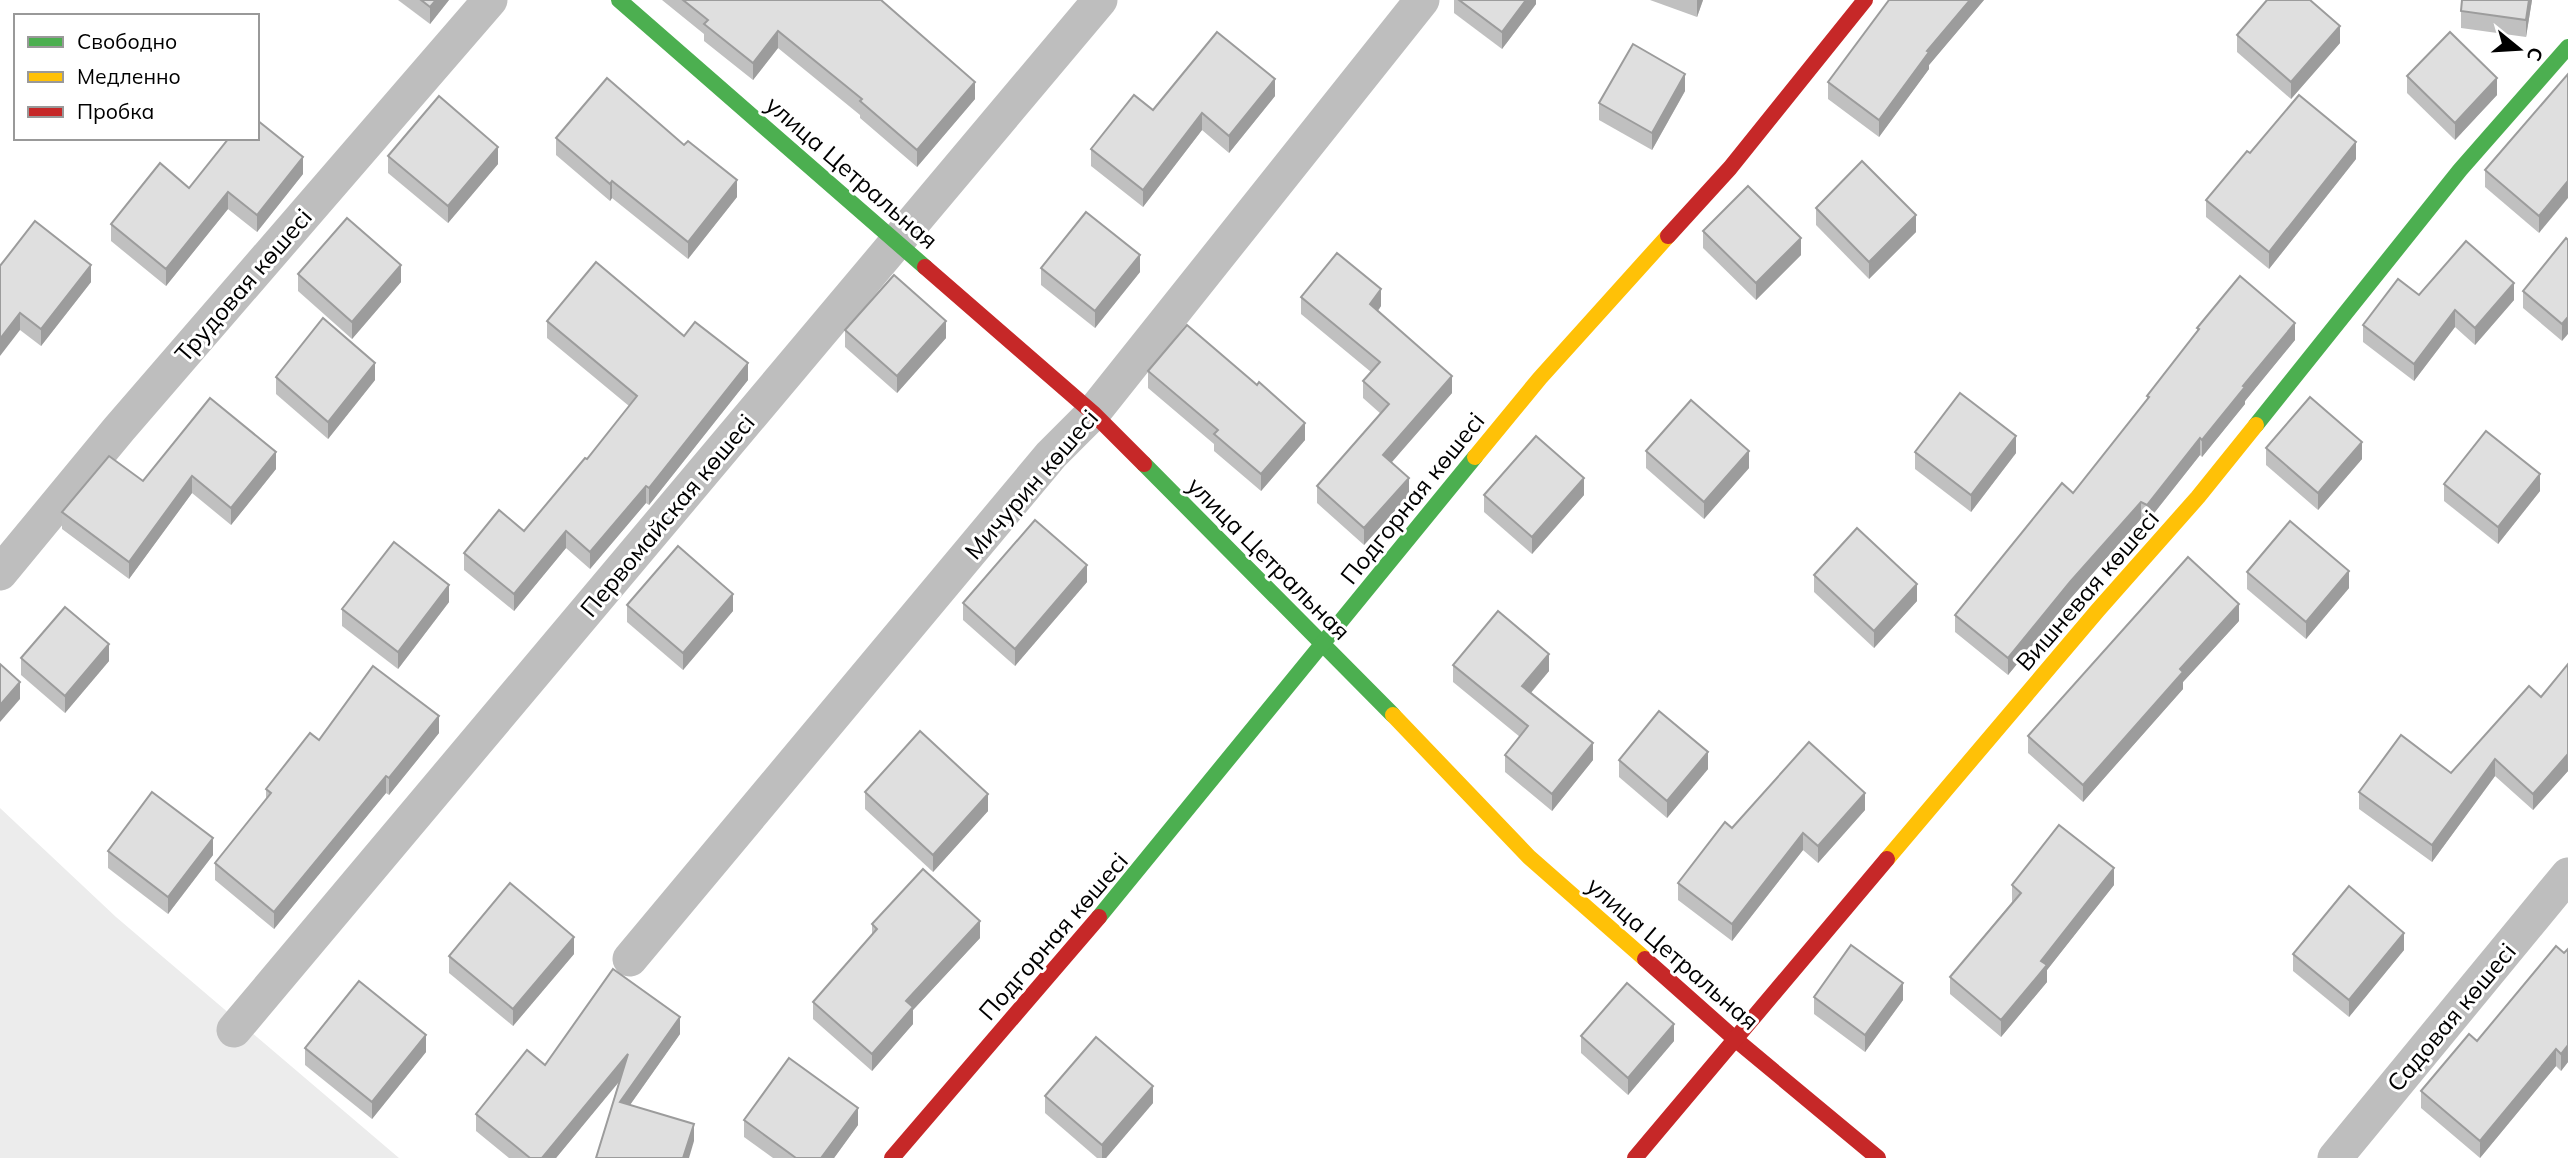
<svg xmlns="http://www.w3.org/2000/svg" width="2568" height="1158" viewBox="0 0 2568 1158" font-family="Mulish,sans-serif">
<rect width="100%" height="100%" fill="#fff"/>
<path fill="#ececec" d="M0 808 116 917 399 1158H0Z"/>
<g fill="none" stroke-linecap="round" stroke-linejoin="round">
<g stroke="#bebebe" stroke-width="35">
<path d="M0 573 119 429 490 0"/>
<path d="M630 959 1051 455 1093 413 1422 0"/>
<path d="M234 1030 1100 0"/>
<path d="M2335 1158 2568 875"/>
</g>
<g stroke="#4caf50" stroke-width="16">
<path d="M619 0 925 267"/>
<path d="M2256 425 2460 170 2568 47"/>
<path d="M1144 464 1393 715"/>
<path d="M1099 917 1475 457"/>
</g>
<g stroke="#ffc107" stroke-width="16">
<path d="M1475 457 1540 378 1668 236"/>
<path d="M1393 715 1529 857 1645 959"/>
<path d="M1887 859 2098 610 2198 497 2256 425"/>
</g>
<g stroke="#c62828" stroke-width="16">
<path d="M1668 236 1730 168 1865 0"/>
<path d="M925 267 1093 413 1144 464"/>
<path d="M1645 959 1735 1039 1878 1158"/>
<path d="M892 1158 1099 917"/>
<path d="M1635 1158 1887 859"/>
</g>
</g>
<g fill="#c0c0c0">
<path d="M398 0H449L430 24Z"/>
<path d="M662 0H820L975 99 917 167 860 118V115L778 48 753 80 704 41V34Z"/>
<path d="M1454 0H1536V4L1502 49 1454 13Z"/>
<path d="M1650 0H1703L1697 17Z"/>
<path d="M1889 0H1984L1929 65V69L1879 137 1828 99V82Z"/>
<path d="M2532 0 2526 37 2461 28V11Z"/>
<path d="M2237 35 2340 43 2291 99 2237 52Z"/>
<path d="M2568 74 2539 233 2485 187V170Z"/>
<path d="M2407 76 2497 95 2455 140 2407 93Z"/>
<path d="M1685 91 1652 150 1599 120V103Z"/>
<path d="M1275 96 1229 153 1202 130 1143 207 1091 166V149L1153 110Z"/>
<path d="M556 138 737 197 688 259 612 198 610 201 556 155Z"/>
<path d="M388 156 498 164 448 223 388 173Z"/>
<path d="M2356 159 2269 269 2206 217V200Z"/>
<path d="M303 174 257 232 228 209 166 286 111 241V224L189 188Z"/>
<path d="M1816 208 1916 232 1869 279 1816 225Z"/>
<path d="M1703 231 1801 255 1756 300 1703 248Z"/>
<path d="M2566 238 2562 341 2523 308V291Z"/>
<path d="M0 266 91 282 41 346 20 330Z"/>
<path d="M1041 268 1140 272 1095 328 1041 285Z"/>
<path d="M298 274 401 282 352 339 298 291Z"/>
<path d="M2419 295 2514 300 2475 345 2455 327 2414 381 2363 342V325Z"/>
<path d="M1301 297 1381 306 1378 311 1452 393 1392 462 1409 495 1364 545 1317 503V486L1381 414 1363 398V381L1371 372 1301 314Z"/>
<path d="M547 321 684 336 748 380 649 505 646 503 590 569 566 548 514 611 464 570V553L524 531 587 459 629 406 547 338Z"/>
<path d="M2197 328 2295 340 2245 401V404L2202 457 2200 455 2147 522 2141 519 2070 599 2008 675 1955 632V615L2073 493 2147 400V396L2197 332Z"/>
<path d="M845 330 946 338 897 393 845 347Z"/>
<path d="M1148 371 1305 440 1261 491 1214 451V444L1148 388Z"/>
<path d="M276 377 375 380 328 439 276 394Z"/>
<path d="M2266 448 2362 459 2318 510 2266 465Z"/>
<path d="M1646 451 1749 468 1704 519 1646 468Z"/>
<path d="M1915 452 2016 453 1971 512 1915 469Z"/>
<path d="M276 469 231 525 192 493 129 579 62 529V512L143 481Z"/>
<path d="M2444 484 2540 491 2498 544 2444 501Z"/>
<path d="M1484 495H1584L1532 554 1484 512Z"/>
<path d="M2247 572 2349 588 2306 639 2247 589Z"/>
<path d="M1814 575 1917 601 1874 648 1814 592Z"/>
<path d="M1087 582 1015 666 963 620V603Z"/>
<path d="M449 602 398 669 342 626V609Z"/>
<path d="M627 605 733 611 683 670 627 622Z"/>
<path d="M2239 621 2183 682V689L2083 802 2028 753V736Z"/>
<path d="M21 658 109 661 65 713 21 675Z"/>
<path d="M2568 664V771L2533 810 2495 776 2432 862 2359 809V792L2451 773 2541 697Z"/>
<path d="M1453 665 1549 671 1531 693 1593 760 1552 811 1505 772V755L1520 737 1453 682Z"/>
<path d="M439 733 389 795 386 793 274 929 215 880V863L266 799V789L319 740Z"/>
<path d="M1619 760 1708 769 1667 818 1619 777Z"/>
<path d="M865 792 988 811 933 872 865 809Z"/>
<path d="M1865 810 1818 863 1803 850 1732 941 1678 900V883L1732 828Z"/>
<path d="M108 851 213 855 168 914 108 868Z"/>
<path d="M2012 885H2114L2047 970V982L2001 1037 1950 994V977L2012 902Z"/>
<path d="M872 924 980 938 913 1010V1024L872 1071 813 1019V1002L872 936Z"/>
<path d="M2568 949V1062L2561 1071 2556 1066 2480 1158 2421 1108V1091L2477 1041Z"/>
<path d="M2404 950 2349 1017 2293 971V954Z"/>
<path d="M574 954 513 1026 449 973V956Z"/>
<path d="M1814 997 1903 1000 1865 1052 1814 1014Z"/>
<path d="M680 1034 630 1105 694 1141 596 1158 619 1081 556 1158H509L476 1131V1114L545 1065Z"/>
<path d="M1581 1036 1674 1041 1628 1095 1581 1053Z"/>
<path d="M305 1048 426 1052 372 1119 305 1065Z"/>
<path d="M1045 1096 1153 1103 1106 1158H1097L1045 1113Z"/>
<path d="M744 1120 858 1125 834 1158H773L744 1137Z"/>
</g>
<g fill="#9c9c9c">
<path d="M436 0H449L430 24V7Z"/>
<path d="M1526 0H1536V4L1502 49V32Z"/>
<path d="M1697 0H1703L1697 17Z"/>
<path d="M1970 0H1984L1929 65V69L1879 137V120L1927 51Z"/>
<path d="M2529 0H2532L2526 37V20Z"/>
<path d="M2340 26V43L2291 99V82Z"/>
<path d="M778 31V48L753 80V63Z"/>
<path d="M1685 74V91L1652 150V133Z"/>
<path d="M2497 78V95L2455 140V123Z"/>
<path d="M1275 79V96L1229 153V136Z"/>
<path d="M975 82V99L917 167V150Z"/>
<path d="M1202 113V130L1143 207V190Z"/>
<path d="M2356 142V159L2269 269V252Z"/>
<path d="M498 147V164L448 223V206Z"/>
<path d="M303 157V174L257 232V215Z"/>
<path d="M737 180V197L688 259V242Z"/>
<path d="M612 181V198L610 201V184Z"/>
<path d="M2568 181V198L2539 233V216Z"/>
<path d="M228 192V209L166 286V269Z"/>
<path d="M1916 215V232L1869 279V262Z"/>
<path d="M1801 238V255L1756 300V283Z"/>
<path d="M1140 255V272L1095 328V311Z"/>
<path d="M91 265V282L41 346V329Z"/>
<path d="M401 265V282L352 339V322Z"/>
<path d="M2514 283V300L2475 345V328Z"/>
<path d="M1381 289V306L1370 321V304Z"/>
<path d="M2455 310V327L2414 381V364Z"/>
<path d="M20 313V330L0 356V339Z"/>
<path d="M2568 317V334L2562 341V324Z"/>
<path d="M946 321V338L897 393V376Z"/>
<path d="M2295 323V340L2245 401V404L2202 457V440L2243 386Z"/>
<path d="M375 363V380L328 439V422Z"/>
<path d="M748 363V380L649 505V488Z"/>
<path d="M1452 376V393L1383 472V455Z"/>
<path d="M1305 423V440L1261 491V474Z"/>
<path d="M2016 436V453L1971 512V495Z"/>
<path d="M2200 438V455L2147 522V505Z"/>
<path d="M2362 442V459L2318 510V493Z"/>
<path d="M1749 451V468L1704 519V502Z"/>
<path d="M276 452V469L231 525V508Z"/>
<path d="M2540 474V491L2498 544V527Z"/>
<path d="M192 476V493L129 579V562Z"/>
<path d="M1409 478V495L1364 545V528Z"/>
<path d="M1584 478V495L1532 554V537Z"/>
<path d="M646 486V503L590 569V552Z"/>
<path d="M2141 502V519L2070 599 2008 675V658L2070 582Z"/>
<path d="M566 531V548L514 611V594Z"/>
<path d="M1087 565V582L1015 666V649Z"/>
<path d="M2349 571V588L2306 639V622Z"/>
<path d="M1917 584V601L1874 648V631Z"/>
<path d="M449 585V602L398 669V652Z"/>
<path d="M733 594V611L683 670V653Z"/>
<path d="M2239 604V621L2183 682V689L2083 802V785L2180 669Z"/>
<path d="M109 644V661L65 713V696Z"/>
<path d="M1549 654V671L1522 703V686Z"/>
<path d="M20 682V699L0 722V705Z"/>
<path d="M439 716V733L389 795V778Z"/>
<path d="M1593 743V760L1552 811V794Z"/>
<path d="M1708 752V769L1667 818V801Z"/>
<path d="M2568 754V771L2533 810V794Z"/>
<path d="M2495 759V776L2432 862V845Z"/>
<path d="M386 776V793L274 929V912Z"/>
<path d="M1865 793V810L1818 863V846Z"/>
<path d="M988 794V811L933 872V855Z"/>
<path d="M1803 833V850L1732 941V924Z"/>
<path d="M213 838V855L168 914V897Z"/>
<path d="M2114 868V885L2047 970V982L2001 1037V1020L2041 961Z"/>
<path d="M980 921V938L913 1010V1024L872 1071V1054L906 1001Z"/>
<path d="M2404 933V950L2349 1017V1000Z"/>
<path d="M574 937V954L513 1026V1009Z"/>
<path d="M1903 983V1000L1865 1052V1035Z"/>
<path d="M680 1017V1034L620 1119V1102Z"/>
<path d="M1674 1024V1041L1628 1095V1078Z"/>
<path d="M426 1035V1052L372 1119V1102Z"/>
<path d="M2568 1045V1062L2561 1071V1054Z"/>
<path d="M2556 1049V1066L2480 1158V1141Z"/>
<path d="M628 1054V1071L556 1158H542Z"/>
<path d="M1153 1086V1103L1106 1158H1102V1145Z"/>
<path d="M858 1108V1125L834 1158H821Z"/>
<path d="M694 1124V1141L689 1158H683Z"/>
</g>
<g fill="#dfdfdf" stroke="#9c9c9c" stroke-width="2">
<path d="M421 0H436L430 7Z"/>
<path d="M683 0H881L975 82 917 150 860 101 862 99 778 31 753 63 704 24 708 20Z"/>
<path d="M1459 0H1526L1502 32Z"/>
<path d="M1889 0H1970L1927 51 1929 52 1879 120 1828 82Z"/>
<path d="M2267 0H2310L2340 26 2291 82 2237 35Z"/>
<path d="M2462 0H2529L2526 20 2461 11Z"/>
<path d="M1217 32 1275 79 1229 136 1202 113 1143 190 1091 149 1134 95 1153 110Z"/>
<path d="M2450 32 2497 78 2455 123 2407 76Z"/>
<path d="M1633 44 1685 74 1652 133 1599 103Z"/>
<path d="M2568 74V181L2539 216 2485 170Z"/>
<path d="M607 78 684 145 688 141 737 180 688 242 612 181 610 184 556 138Z"/>
<path d="M2299 95 2356 142 2269 252 2206 200 2247 151 2250 153Z"/>
<path d="M439 96 498 147 448 206 388 156Z"/>
<path d="M257 120 303 157 257 215 228 192 166 269 111 224 160 163 189 188 229 138H257Z"/>
<path d="M1862 161 1916 215 1869 262 1816 208Z"/>
<path d="M1748 186 1801 238 1756 283 1703 231Z"/>
<path d="M1086 212 1140 255 1095 311 1041 268Z"/>
<path d="M347 218 401 265 352 322 298 274Z"/>
<path d="M35 221 91 265 41 329 20 313 0 339V266Z"/>
<path d="M2566 238 2568 240V317L2562 324 2523 291Z"/>
<path d="M2466 241 2514 283 2475 328 2455 310 2414 364 2363 325 2398 279 2419 295Z"/>
<path d="M1337 253 1381 289 1370 304 1452 376 1383 455 1409 478 1364 528 1317 486 1389 404 1363 381 1380 362 1301 297Z"/>
<path d="M596 262 684 336 695 322 748 363 649 488 646 486 590 552 566 531 514 594 464 553 499 510 524 531 585 458 587 459 637 396 547 321Z"/>
<path d="M894 275 946 321 897 376 845 330Z"/>
<path d="M2240 276 2295 323 2243 386 2245 387 2202 440 2200 438 2147 505 2141 502 2070 582 2008 658 1955 615 2062 483 2073 493 2149 397 2147 396 2199 329 2197 328Z"/>
<path d="M323 318 375 363 328 422 276 377Z"/>
<path d="M1187 325 1257 385 1259 382 1305 423 1261 474 1214 434 1218 430 1148 371Z"/>
<path d="M1960 393 2016 436 1971 495 1915 452Z"/>
<path d="M2310 397 2362 442 2318 493 2266 448Z"/>
<path d="M210 398 276 452 231 508 192 476 129 562 62 512 109 456 143 481Z"/>
<path d="M1691 400 1749 451 1704 502 1646 451Z"/>
<path d="M2486 431 2540 474 2498 527 2444 484Z"/>
<path d="M1536 436 1584 478 1532 537 1484 495Z"/>
<path d="M1035 520 1087 565 1015 649 963 603Z"/>
<path d="M2290 521 2349 571 2306 622 2247 572Z"/>
<path d="M1857 528 1917 584 1874 631 1814 575Z"/>
<path d="M394 542 449 585 398 652 342 609Z"/>
<path d="M678 546 733 594 683 653 627 605Z"/>
<path d="M2188 557 2239 604 2180 669 2183 672 2083 785 2028 736Z"/>
<path d="M65 607 109 644 65 696 21 658Z"/>
<path d="M1498 611 1549 654 1522 686 1593 743 1552 794 1505 755 1528 726 1453 665Z"/>
<path d="M0 664 20 682 0 705Z"/>
<path d="M2568 664V754L2533 794 2495 759 2432 845 2359 792 2401 735 2451 773 2529 686 2541 697Z"/>
<path d="M373 666 439 716 389 778 386 776 274 912 215 863 271 793 266 789 310 733 319 740Z"/>
<path d="M1659 711 1708 752 1667 801 1619 760Z"/>
<path d="M920 731 988 794 933 855 865 792Z"/>
<path d="M1809 742 1865 793 1818 846 1803 833 1732 924 1678 883 1725 822 1732 828Z"/>
<path d="M152 792 213 838 168 897 108 851Z"/>
<path d="M2059 825 2114 868 2041 961 2047 965 2001 1020 1950 977 2021 893 2012 885Z"/>
<path d="M923 869 980 921 906 1001 913 1007 872 1054 813 1002 877 929 872 924Z"/>
<path d="M510 883 574 937 513 1009 449 956Z"/>
<path d="M2349 886 2404 933 2349 1000 2293 954Z"/>
<path d="M1851 945 1903 983 1865 1035 1814 997Z"/>
<path d="M2556 946 2564 953 2568 949V1045L2561 1054 2556 1049 2480 1141 2421 1091 2469 1034 2477 1041Z"/>
<path d="M613 969 680 1017 620 1102 694 1124 683 1158H596L628 1054 542 1158H530L476 1114 527 1050 545 1065Z"/>
<path d="M359 981 426 1035 372 1102 305 1048Z"/>
<path d="M1627 983 1674 1024 1628 1078 1581 1036Z"/>
<path d="M1096 1037 1153 1086 1102 1145 1045 1096Z"/>
<path d="M789 1058 858 1108 821 1158H796L744 1120Z"/>
</g>
<g text-anchor="middle" dominant-baseline="central" stroke-width="6" stroke-linejoin="round" paint-order="stroke">
<g font-size="24" fill="#000" stroke="#fff">
<text transform="translate(852 172) rotate(41)">улица Цетральная</text>
<text transform="translate(243 285) rotate(-49)">Трудовая көшесі</text>
<text transform="translate(1031 484) rotate(-49)">Мичурин көшесі</text>
<text transform="translate(1412 498) rotate(-51)">Подгорная көшесі</text>
<text transform="translate(667 515) rotate(-50)">Первомайская көшесі</text>
<text transform="translate(1269 558) rotate(45)">улица Цетральная</text>
<text transform="translate(2087 590) rotate(-49)">Вишневая көшесі</text>
<text transform="translate(1053 936) rotate(-49)">Подгорная көшесі</text>
<text transform="translate(1673 953) rotate(41)">улица Цетральная</text>
<text transform="translate(2451 1017) rotate(-50)">Садовая көшесі</text>
</g>
</g>
<rect x="14" y="14" width="245" height="126" fill="#ffffff" stroke="#999999" stroke-width="2"/>
<rect x="28" y="37" width="35" height="10" fill="#4caf50" stroke="#999999" stroke-width="2"/>
<text x="77" y="49" font-size="21" fill="#000000">Свободно</text>
<rect x="28" y="72" width="35" height="10" fill="#ffc107" stroke="#999999" stroke-width="2"/>
<text x="77" y="84" font-size="21" fill="#000000">Медленно</text>
<rect x="28" y="107" width="35" height="10" fill="#c62828" stroke="#999999" stroke-width="2"/>
<text x="77" y="119" font-size="21" fill="#000000">Пробка</text>
<g transform="translate(2519 49) rotate(108)" stroke="#ffffff" stroke-width="5" paint-order="stroke">
<path d="M0-5L12 26L0 18L-12 26Z" fill="#000000"/>
<text y="-10" font-size="19" font-weight="bold" text-anchor="middle" fill="#000000">С</text>
</g>
</svg>
